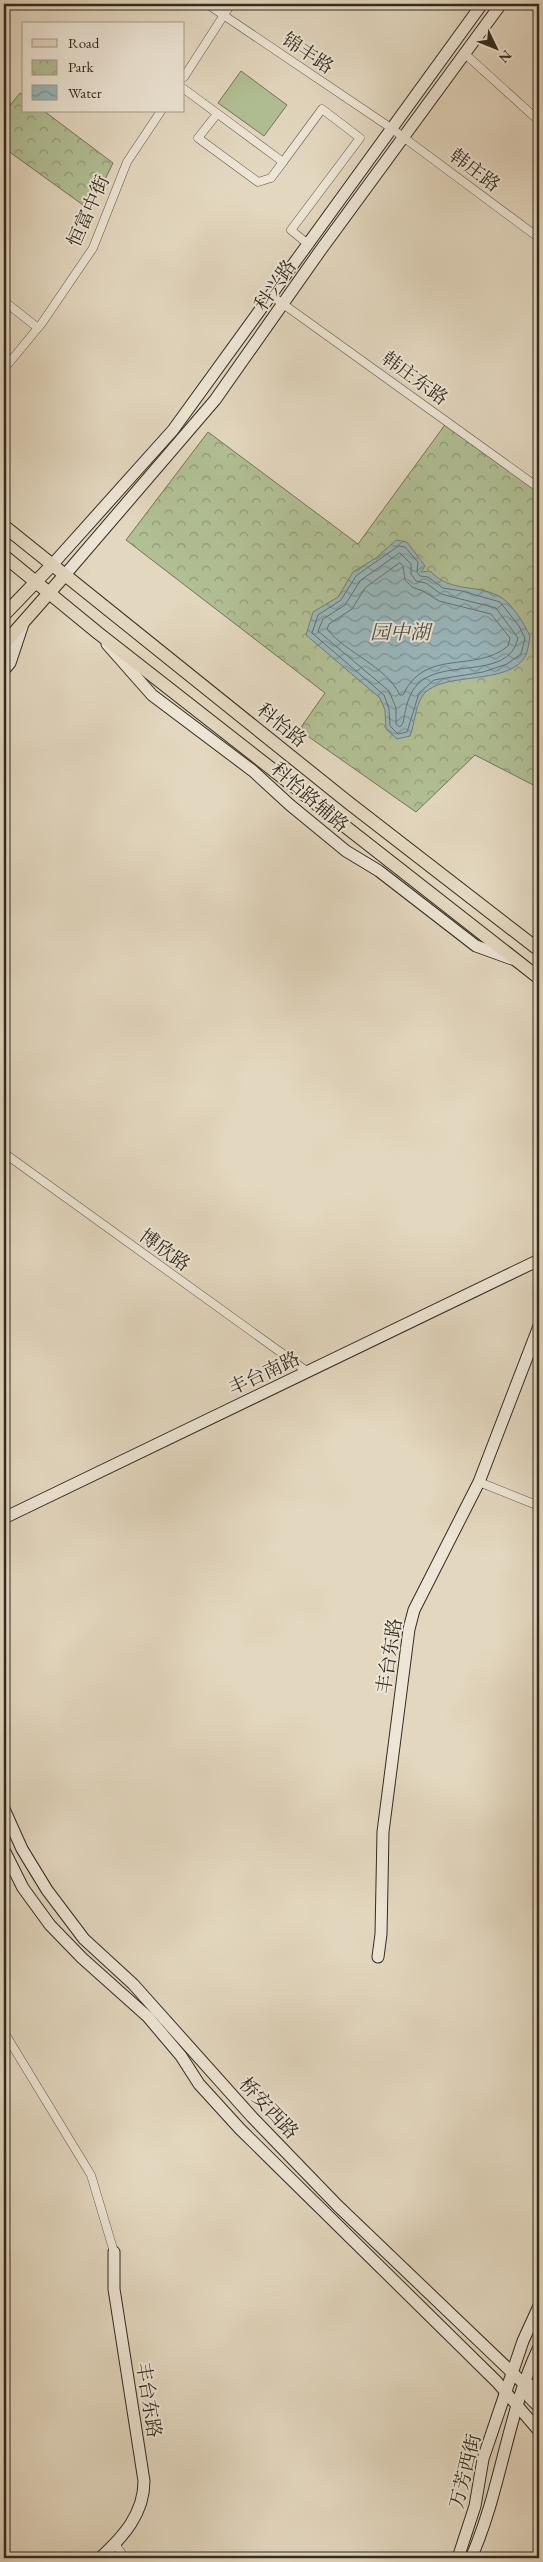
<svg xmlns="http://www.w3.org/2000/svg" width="543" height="2562" viewBox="0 0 543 2562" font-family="'EB Garamond','Noto Serif SC',serif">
<defs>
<pattern id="park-crowns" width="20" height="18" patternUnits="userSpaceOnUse" patternTransform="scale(1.25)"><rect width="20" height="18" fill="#b1bf94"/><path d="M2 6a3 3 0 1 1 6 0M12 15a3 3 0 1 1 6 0" fill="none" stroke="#919b78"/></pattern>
<pattern id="water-waves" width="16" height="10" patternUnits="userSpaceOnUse" patternTransform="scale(1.25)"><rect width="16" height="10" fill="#99b7bc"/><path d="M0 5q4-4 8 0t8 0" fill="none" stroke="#7d9598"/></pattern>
</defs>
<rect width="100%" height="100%" fill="#e3d7bf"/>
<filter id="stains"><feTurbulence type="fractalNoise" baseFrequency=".004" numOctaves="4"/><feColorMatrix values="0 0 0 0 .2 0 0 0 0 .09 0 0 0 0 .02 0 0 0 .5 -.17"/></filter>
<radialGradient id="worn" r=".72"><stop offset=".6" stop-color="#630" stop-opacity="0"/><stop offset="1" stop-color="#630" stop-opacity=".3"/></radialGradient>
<path fill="#b1bf94" stroke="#72755a" d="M241 71 287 105 264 136 218 103Z"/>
<g fill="url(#park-crowns)" stroke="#72755a">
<path d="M20 93 24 96V111H44L113 163 90 210 4 148V113Z"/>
<path d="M447 422 539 492V788L475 755 416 812 299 730 325 693 126 540 208 432 358 544Z"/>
</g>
<path fill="url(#water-waves)" stroke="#707f7e" d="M396 540 407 542 425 566 421 572 430 571C451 594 479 583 502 598 514 606 524 624 530 636 529 642 528 650 526 655 510 687 442 670 423 695 415 706 415 723 410 736L397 739 386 729 385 710 380 698 306 635 313 612 338 597 353 572 376 558Z"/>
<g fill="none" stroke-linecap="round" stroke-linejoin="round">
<g stroke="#66716e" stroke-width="1">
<path d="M399 546 405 547 418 562 417 572 420 576 428 577 443 588 462 591 500 602 519 626 525 638 521 654 507 664 483 672 434 680 419 693 407 732 398 734 390 726 389 709 384 695 312 633 318 615 341 600 356 576Z"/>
<path d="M400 553 411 564V574L416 581 426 583 441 594 496 608 518 638C508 684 435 654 413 690 407 700 405 712 403 723L400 727 396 724V708L389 691 318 631 323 619 345 605 360 581Z"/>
<path d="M400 563 403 566 405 580 412 587 423 591 439 601 491 614 510 638 508 646C475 674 425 647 403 695H400C385 665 347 654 327 629L329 624 352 609 365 588Z"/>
</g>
<defs>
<g id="street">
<path d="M207 4 391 128 539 238"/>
<path d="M464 53 539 121"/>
<path d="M184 77 231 4"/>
<path d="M184 89 283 162 322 109 360 138 291 230 309 245"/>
<path d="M217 114 198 138 258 182 271 178 283 162"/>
<path d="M272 296 539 488"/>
<path d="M4 301 38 328"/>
<path d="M4 369 42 323 93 248 127 162 161 111"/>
<path d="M4 1153 308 1372"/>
<path d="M479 1482 539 1506"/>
<path d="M4 2032 91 2175 114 2252"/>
<path d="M115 2544 125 2558"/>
</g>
<g id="secondary">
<path d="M52 565 173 430 482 4"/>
<path d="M64 576 215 400 320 251 501 4"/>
<path d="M107 644 152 695 253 771 290 805 346 851 379 871 476 946 512 959"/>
<path d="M4 670 10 663 23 624"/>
<path d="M4 1518 539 1260"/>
<path d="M4 1809 22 1849 47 1890 84 1939 133 1984 252 2117 338 2206 524 2384 530 2398 539 2407"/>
<path d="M4 1850 23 1888 50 1925 82 1958 148 2017 181 2056 199 2084 240 2129 497 2382 539 2431"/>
<path d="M378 1957 381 1934 383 1832 409 1629 414 1610 479 1482 539 1326"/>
<path d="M524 2384 535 2386 539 2390"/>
<path d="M100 2558C123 2537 144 2514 144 2481L114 2289V2252"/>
<path d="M458 2558 475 2506 483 2459 523 2341 539 2306"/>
<path d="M471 2558C501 2491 507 2414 539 2347"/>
</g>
<g id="primary">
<path d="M4 526 349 803 539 950"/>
<path d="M4 556 98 633 539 978"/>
<path d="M4 615 52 565"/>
<path d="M4 644 64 576"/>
</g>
</defs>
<use href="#street" stroke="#5f5648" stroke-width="9"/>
<use href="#secondary" stroke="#332b20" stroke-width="13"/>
<use href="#primary" stroke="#332b20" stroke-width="14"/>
<use href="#street" stroke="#ede5d5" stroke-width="8"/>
<use href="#secondary" stroke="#ede5d5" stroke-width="11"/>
<use href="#primary" stroke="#e3d7bf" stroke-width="12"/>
</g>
<g text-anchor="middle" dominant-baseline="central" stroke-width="4" stroke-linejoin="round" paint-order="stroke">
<g font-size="19" fill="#332b20" stroke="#ede5d5">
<text transform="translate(308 53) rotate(34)">锦丰路</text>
<text transform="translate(475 170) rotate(37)">韩庄路</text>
<text transform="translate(88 211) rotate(-66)">恒富中街</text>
<text transform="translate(275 285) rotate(-55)">科兴路</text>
<text transform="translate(415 378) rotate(36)">韩庄东路</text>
<text transform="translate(282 725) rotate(39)">科怡路</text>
<text transform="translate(310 797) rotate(41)">科怡路辅路</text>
<text transform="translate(165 1250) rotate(36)">博欣路</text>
<text transform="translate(264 1373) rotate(-25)">丰台南路</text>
<text transform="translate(389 1656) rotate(-81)">丰台东路</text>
<text transform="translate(269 2108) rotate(47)">桥安西路</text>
<text transform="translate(149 2400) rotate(81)">丰台东路</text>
<text transform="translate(465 2471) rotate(-76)">万芳西街</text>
</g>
<g font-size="20" font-style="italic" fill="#4c4e47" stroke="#ede5d5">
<text x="400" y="632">园中湖</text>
</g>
</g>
<rect width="543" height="2562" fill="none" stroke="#e3d7bf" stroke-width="20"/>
<rect x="5" y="5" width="533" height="2552" fill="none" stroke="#332b20" stroke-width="2.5"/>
<rect x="10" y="10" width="523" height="2542" fill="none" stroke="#332b20"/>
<rect x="22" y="22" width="162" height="90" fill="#ede5d5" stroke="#a39b8d"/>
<rect x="32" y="39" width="25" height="8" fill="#e3d7bf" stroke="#a39b8d"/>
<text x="68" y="48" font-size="15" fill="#332b20">Road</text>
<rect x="32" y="60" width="25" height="15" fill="url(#park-crowns)" stroke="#a39b8d"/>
<text x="68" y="72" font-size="15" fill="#332b20">Park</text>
<rect x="32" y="85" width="25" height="15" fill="url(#water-waves)" stroke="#a39b8d"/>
<text x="68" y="98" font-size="15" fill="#332b20">Water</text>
<g transform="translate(496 48) rotate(133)" stroke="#ede5d5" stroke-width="4" paint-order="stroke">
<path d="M0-4L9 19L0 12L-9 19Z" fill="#332b20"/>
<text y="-8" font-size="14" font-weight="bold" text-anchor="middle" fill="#332b20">N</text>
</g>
<rect width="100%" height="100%" filter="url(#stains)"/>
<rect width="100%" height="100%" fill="url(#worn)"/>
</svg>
